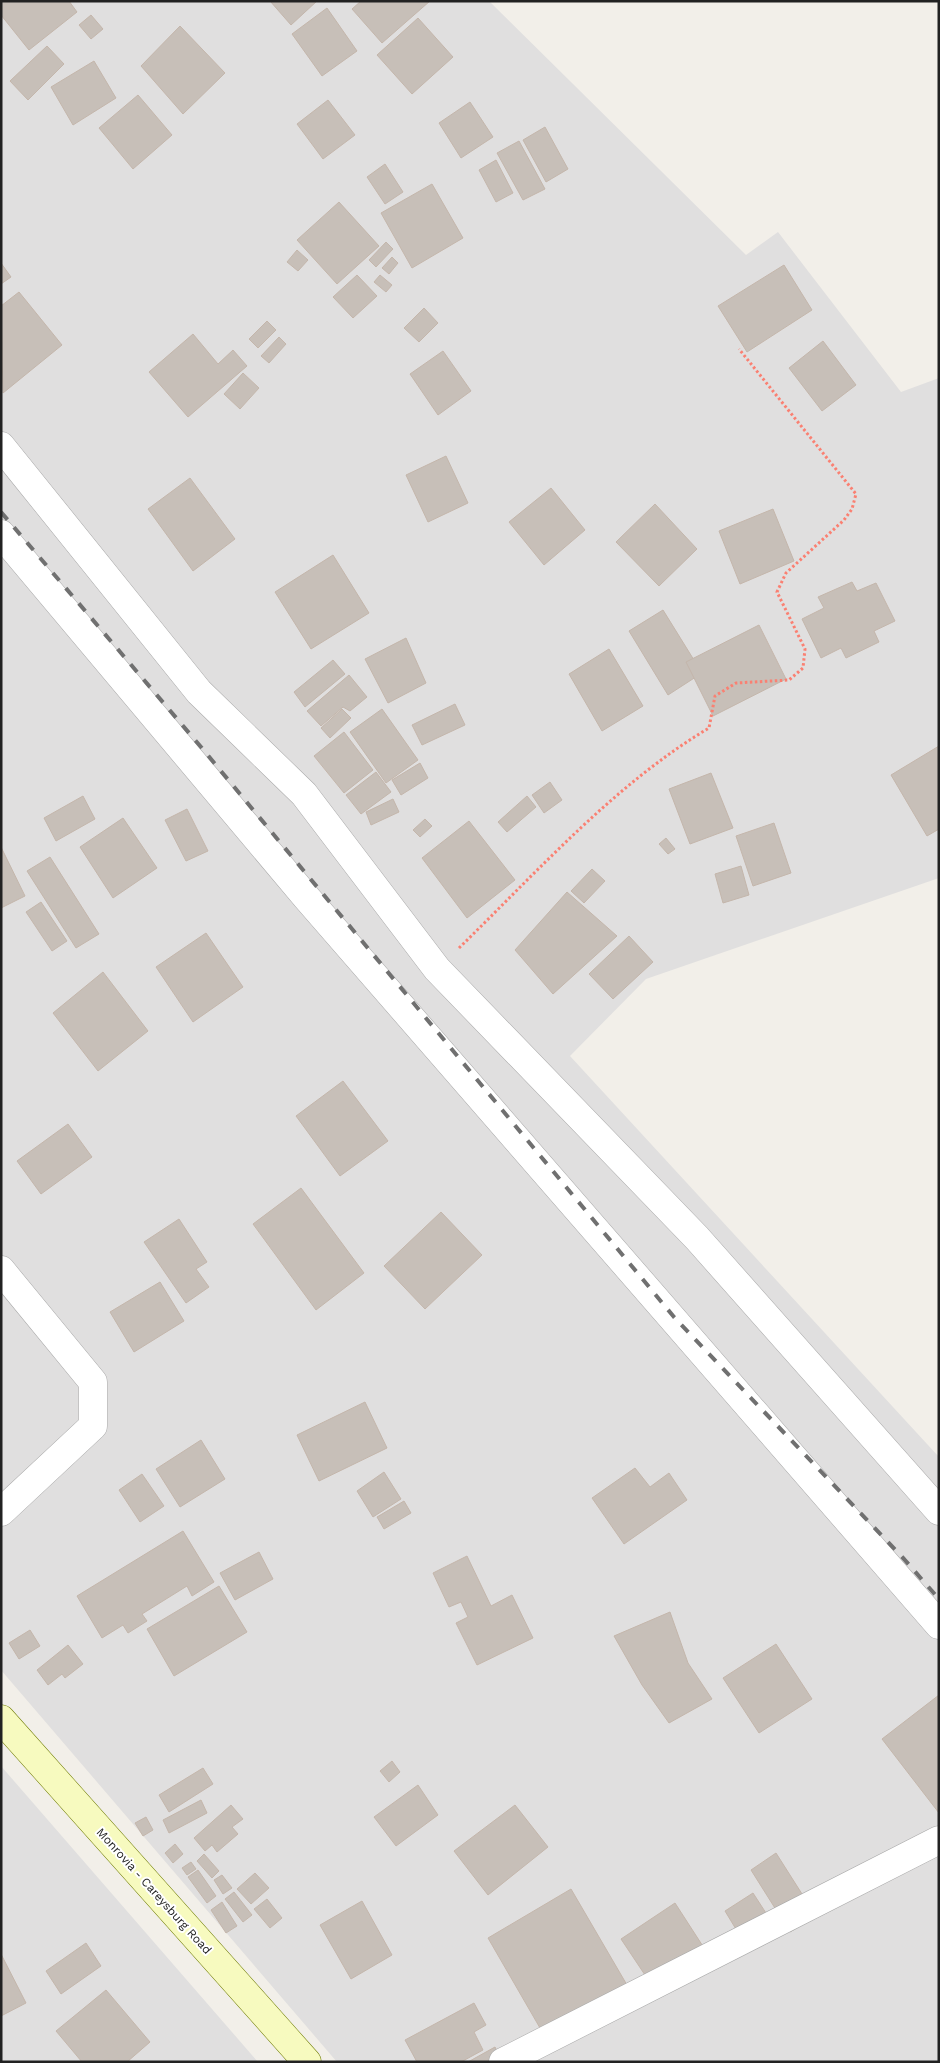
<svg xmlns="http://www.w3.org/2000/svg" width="940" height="2063" viewBox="0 0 940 2063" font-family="'Work Sans',sans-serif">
<rect width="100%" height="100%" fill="#f2efe9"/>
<g fill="#e0dfdf">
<path d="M1 1H489L746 255 778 232 901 392 939 378V878L646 979 570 1056 939 1457V2062H337L1 1670Z"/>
<path d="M1 1766 258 2062H1Z"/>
</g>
<g fill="#c7bfb8" stroke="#c4b6ab">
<path d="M1 1H69L77 12 29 50 1 15Z"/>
<path d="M270 1H317L291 25Z"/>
<path d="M361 1H430L382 43 352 9Z"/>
<path d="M327 8 357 51 322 76 292 34Z"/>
<path d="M91 15 103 29 91 39 79 25Z"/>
<path d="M418 18 453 57 412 94 377 55Z"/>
<path d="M180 26 225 73 183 114 141 66Z"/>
<path d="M47 46 64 64 28 100 10 81Z"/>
<path d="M94 61 116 98 73 125 51 87Z"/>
<path d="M138 95 172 135 133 169 99 128Z"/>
<path d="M328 100 355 135 323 159 297 124Z"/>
<path d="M470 102 493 137 461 158 439 123Z"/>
<path d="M545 127 568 169 546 182 523 140Z"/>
<path d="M519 141 545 189 523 200 497 153Z"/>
<path d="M496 160 513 193 496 202 479 170Z"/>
<path d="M385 164 403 192 385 204 367 177Z"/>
<path d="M432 184 463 238 412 268 381 213Z"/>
<path d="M339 202 379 246 337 284 297 240Z"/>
<path d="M386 242 393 249 376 267 369 260Z"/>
<path d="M297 250 308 260 298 271 287 262Z"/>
<path d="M392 257 398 263 389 274 382 268Z"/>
<path d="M1 263 11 277 1 284Z"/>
<path d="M784 265 812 310 747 352 718 306Z"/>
<path d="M357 275 377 296 353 318 333 297Z"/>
<path d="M380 275 392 285 386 292 374 282Z"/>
<path d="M19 292 62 345 3 393 1 306Z"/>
<path d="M424 308 438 323 419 342 404 328Z"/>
<path d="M267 321 276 330 258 348 249 339Z"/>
<path d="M193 334 218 364 233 350 247 366 188 417 149 372Z"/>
<path d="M279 337 286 344 269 363 261 356Z"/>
<path d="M823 341 856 385 822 411 789 368Z"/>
<path d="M443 351 471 391 438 415 410 374Z"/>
<path d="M243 373 259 388 240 409 224 394Z"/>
<path d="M446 456 468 503 428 522 406 475Z"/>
<path d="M190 478 235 539 193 571 148 509Z"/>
<path d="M551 488 585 530 544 565 509 522Z"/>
<path d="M655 504 697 549 659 586 616 542Z"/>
<path d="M773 509 794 561 740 584 719 531Z"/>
<path d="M333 555 369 613 311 649 275 592Z"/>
<path d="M852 582 857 591 876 583 895 621 874 631 879 642 846 658 841 648 821 658 802 619 824 608 818 597Z"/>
<path d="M663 610 702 673 668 695 629 631Z"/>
<path d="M759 625 786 679 713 716 686 662Z"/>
<path d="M406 638 426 683 388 703 365 659Z"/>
<path d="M609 649 643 706 602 731 569 674Z"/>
<path d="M333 660 345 674 305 707 294 692Z"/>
<path d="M349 675 367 697 350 711 343 707 321 726 307 711Z"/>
<path d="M455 704 465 725 422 745 412 725Z"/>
<path d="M342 709 351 718 330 738 321 728Z"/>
<path d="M382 709 418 760 386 783 350 732Z"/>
<path d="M344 732 373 770 344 793 314 756Z"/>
<path d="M939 746V829L927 836 891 775Z"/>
<path d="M420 763 428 778 401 795 392 780Z"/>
<path d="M376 772 391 792 361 814 346 795Z"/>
<path d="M711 773 733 828 690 844 669 789Z"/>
<path d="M550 782 562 800 544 813 532 795Z"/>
<path d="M83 796 95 819 56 841 44 818Z"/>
<path d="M527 796 536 807 507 832 498 822Z"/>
<path d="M393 799 399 812 371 825 366 812Z"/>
<path d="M187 809 208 851 186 861 165 820Z"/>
<path d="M123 818 157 868 113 898 80 847Z"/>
<path d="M425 819 432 826 420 837 413 830Z"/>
<path d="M469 821 515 880 467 918 422 858Z"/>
<path d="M774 823 791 873 753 886 736 836Z"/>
<path d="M666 838 675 849 668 854 659 844Z"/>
<path d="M1 847 25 896 1 908Z"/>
<path d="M50 857 99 934 76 948 27 871Z"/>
<path d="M741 866 749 895 723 903 715 874Z"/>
<path d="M592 869 605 881 584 903 571 891Z"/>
<path d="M567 892 617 936 553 994 515 950Z"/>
<path d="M41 902 67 941 52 951 26 912Z"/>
<path d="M206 933 243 987 193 1022 156 967Z"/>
<path d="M629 936 653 962 613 999 589 974Z"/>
<path d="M103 972 148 1031 98 1071 53 1013Z"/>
<path d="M343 1081 388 1141 340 1176 296 1116Z"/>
<path d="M68 1124 92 1157 41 1194 17 1161Z"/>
<path d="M301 1188 364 1273 316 1310 253 1224Z"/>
<path d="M441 1212 482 1255 425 1309 384 1266Z"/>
<path d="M179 1219 207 1262 196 1269 209 1287 186 1303 144 1242Z"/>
<path d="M160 1282 184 1321 134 1352 110 1312Z"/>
<path d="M365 1402 387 1448 319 1481 297 1435Z"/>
<path d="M201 1440 225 1479 180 1507 156 1469Z"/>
<path d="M635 1468 650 1487 669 1473 687 1500 624 1544 592 1498Z"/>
<path d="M384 1472 401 1499 373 1517 357 1491Z"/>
<path d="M142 1474 164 1506 140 1522 119 1490Z"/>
<path d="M404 1501 411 1513 384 1529 377 1517Z"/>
<path d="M183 1531 214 1582 192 1596 187 1586 142 1614 147 1621 128 1633 123 1625 102 1638 77 1596Z"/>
<path d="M259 1552 273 1579 235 1600 220 1573Z"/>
<path d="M467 1556 491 1606 512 1595 533 1638 477 1665 456 1623 468 1617 461 1602 449 1607 433 1573Z"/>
<path d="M219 1586 247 1632 174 1676 147 1629Z"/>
<path d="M670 1612 688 1663 712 1699 669 1723 642 1685 614 1636Z"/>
<path d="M30 1630 40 1646 19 1659 9 1643Z"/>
<path d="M776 1644 812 1699 759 1733 723 1678Z"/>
<path d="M68 1645 83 1664 65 1678 62 1674 48 1685 37 1670Z"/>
<path d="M939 1695V1813L882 1739Z"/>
<path d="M392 1761 400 1772 389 1782 380 1771Z"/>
<path d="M203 1768 213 1784 169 1812 159 1795Z"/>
<path d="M418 1785 438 1815 396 1846 374 1817Z"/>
<path d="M201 1800 207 1813 169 1833 163 1820Z"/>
<path d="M231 1805 243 1819 232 1827 238 1834 217 1852 212 1845 205 1851 194 1838Z"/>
<path d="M515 1805 548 1847 488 1895 454 1851Z"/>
<path d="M146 1817 153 1830 143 1836 135 1823Z"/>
<path d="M175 1844 183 1854 173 1863 165 1853Z"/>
<path d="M776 1853 816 1916 790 1932 751 1870Z"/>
<path d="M204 1854 219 1871 212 1878 197 1861Z"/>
<path d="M191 1862 196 1869 187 1875 182 1868Z"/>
<path d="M198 1870 216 1896 207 1903 188 1877Z"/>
<path d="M255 1873 269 1888 251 1904 237 1889Z"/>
<path d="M222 1875 232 1888 223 1894 214 1880Z"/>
<path d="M571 1889 634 1997 551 2047 488 1938Z"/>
<path d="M234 1892 252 1915 243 1922 225 1899Z"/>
<path d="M753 1893 777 1930 748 1949 725 1911Z"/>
<path d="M267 1899 282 1918 270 1928 254 1909Z"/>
<path d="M362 1901 392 1955 351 1979 320 1925Z"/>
<path d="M222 1902 237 1926 226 1933 211 1910Z"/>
<path d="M675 1903 706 1951 653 1987 621 1939Z"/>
<path d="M86 1943 101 1966 61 1994 46 1971Z"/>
<path d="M1 1954 26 2003 1 2016Z"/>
<path d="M106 1990 150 2042 127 2062H82L56 2031Z"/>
<path d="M474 2003 486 2025 474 2032 483 2050 461 2062H417L405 2040Z"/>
<path d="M495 2047 503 2062H468Z"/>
</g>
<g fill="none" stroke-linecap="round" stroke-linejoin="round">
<defs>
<g id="street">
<path d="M1 446 199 692 304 794 437 969 697 1238 939 1511"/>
<path d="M1 534 306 897 939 1625"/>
<path d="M1 1270 93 1382V1426L1 1512"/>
<path d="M503 2062 939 1840"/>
</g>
<path id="secondary" d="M1 1719 307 2062"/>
</defs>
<use href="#street" stroke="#a9a9a9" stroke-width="29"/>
<use href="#secondary" stroke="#707d05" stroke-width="29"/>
<path stroke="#fa8072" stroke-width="3" stroke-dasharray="2.5 2.5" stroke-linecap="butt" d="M459 948C537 872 616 783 709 728L715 696 736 683 789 680 803 668 805 649 777 592 786 573 844 520 852 509 856 494 739 349"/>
<use href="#street" stroke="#fff" stroke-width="28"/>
<use href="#secondary" stroke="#f7fabf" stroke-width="28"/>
<path stroke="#707070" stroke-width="4" stroke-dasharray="10 10" stroke-linecap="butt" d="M1 512 201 747 674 1317 904 1559 939 1599"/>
</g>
<g text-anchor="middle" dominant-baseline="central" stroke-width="4" stroke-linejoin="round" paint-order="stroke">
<g font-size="12" fill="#222" stroke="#fff">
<text transform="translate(154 1891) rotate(48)">Monrovia - Careysburg Road</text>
</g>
</g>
<rect width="940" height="2063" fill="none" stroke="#222222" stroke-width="5"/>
</svg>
